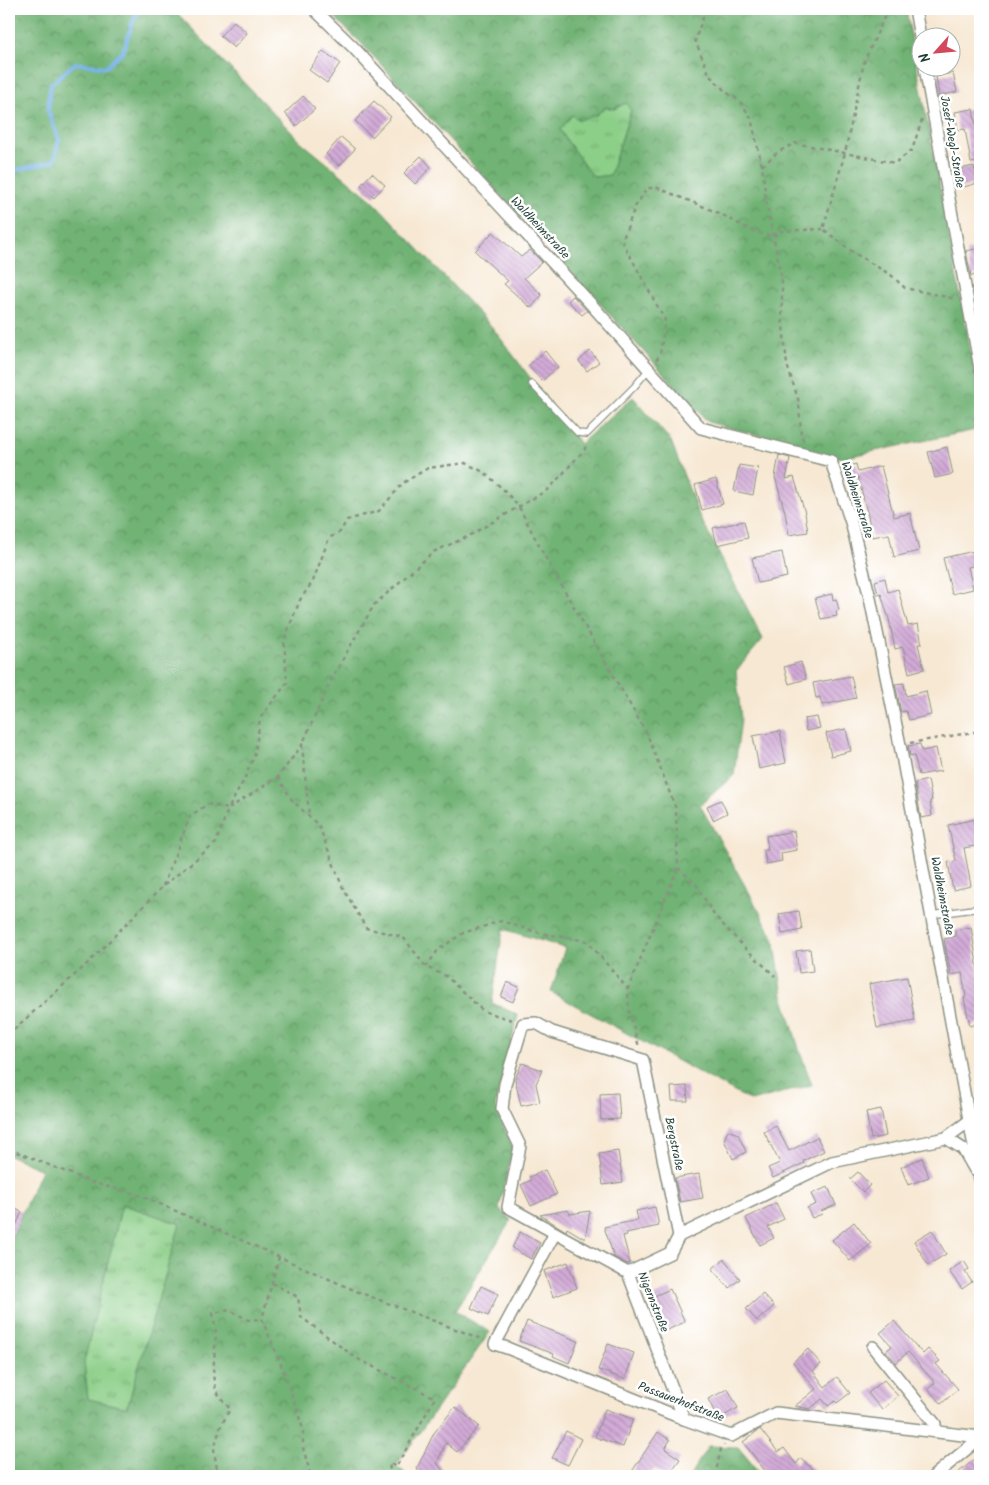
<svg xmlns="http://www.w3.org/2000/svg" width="989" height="1485" viewBox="0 0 989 1485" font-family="Kalam,sans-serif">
<defs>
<pattern id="grass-tufts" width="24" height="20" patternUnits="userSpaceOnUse" patternTransform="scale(1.25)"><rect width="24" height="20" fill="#8ccf88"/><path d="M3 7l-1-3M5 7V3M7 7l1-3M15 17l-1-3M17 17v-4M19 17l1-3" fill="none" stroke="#72a970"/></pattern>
<pattern id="forest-crowns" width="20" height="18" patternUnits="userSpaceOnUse" patternTransform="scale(1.25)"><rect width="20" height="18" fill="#71b274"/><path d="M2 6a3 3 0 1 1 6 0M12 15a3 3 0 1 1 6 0" fill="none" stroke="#5c9260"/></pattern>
<pattern id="building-back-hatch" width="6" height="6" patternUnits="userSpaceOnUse" patternTransform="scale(1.25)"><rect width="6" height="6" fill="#d3abd8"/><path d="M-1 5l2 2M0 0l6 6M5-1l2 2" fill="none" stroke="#ab8cb0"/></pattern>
</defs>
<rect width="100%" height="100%" fill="#fff"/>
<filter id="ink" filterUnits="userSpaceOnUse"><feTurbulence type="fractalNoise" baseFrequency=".02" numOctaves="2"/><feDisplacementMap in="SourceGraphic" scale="10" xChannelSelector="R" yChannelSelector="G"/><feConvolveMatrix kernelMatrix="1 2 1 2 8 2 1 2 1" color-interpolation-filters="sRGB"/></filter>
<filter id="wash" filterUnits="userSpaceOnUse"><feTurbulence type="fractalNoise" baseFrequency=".0096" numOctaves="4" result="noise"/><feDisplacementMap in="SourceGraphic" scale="20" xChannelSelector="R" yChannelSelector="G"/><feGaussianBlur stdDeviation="1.12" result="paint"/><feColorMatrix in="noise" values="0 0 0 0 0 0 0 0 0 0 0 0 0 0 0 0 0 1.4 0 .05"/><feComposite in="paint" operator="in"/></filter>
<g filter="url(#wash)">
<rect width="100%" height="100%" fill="#f7e8d3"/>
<g fill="url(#grass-tufts)" stroke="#56865e">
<path d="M626 103 631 110 610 175 595 177 585 167 560 130 572 115H596L606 107 614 109Z"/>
<path d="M122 1204 180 1224 127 1408 88 1399 84 1362Z"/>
</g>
<g fill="url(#forest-crowns)" stroke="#487854" fill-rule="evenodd">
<path d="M9 9H173L300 141 373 201 492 327 580 444 633 397 671 441 698 513 763 639 736 671 741 719 734 775 700 805 774 938 783 995 799 1049 812 1085 751 1101 551 992 565 948 503 929 492 1003 518 1015 495 1106 513 1148 499 1209 511 1220 455 1311 490 1332 396 1466 409 1476H9V1243L41 1170 9 1155ZM122 1204 180 1224 127 1408 88 1399 84 1362Z"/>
<path d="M326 9H906L980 400V429L842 458 708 422 363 45ZM626 103 631 111 610 175 595 177 585 167 560 130 572 115 579 120 596 115 606 107 614 109Z"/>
<path d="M708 1446 738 1447 762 1476H690Z"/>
</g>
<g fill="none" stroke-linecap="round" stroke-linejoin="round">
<path stroke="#74b1e7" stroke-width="4" d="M9 172 54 161 59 140 48 111 50 85 75 63 106 67 123 51 133 21 139 9"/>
</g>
<g id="blocks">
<g fill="url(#building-back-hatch)">
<path d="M234 21 247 33 234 48 220 36Z"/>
<path d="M323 51 340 63 327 83 309 70Z"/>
<path d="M953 73 957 92 939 96 936 76Z"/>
<path d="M303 96 315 109 296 126 285 113Z"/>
<path d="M374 101 391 117 372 137 355 121Z"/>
<path d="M973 109 979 145 980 144V161L971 163 965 129 958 130 955 112Z"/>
<path d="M341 137 355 149 339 166 326 154Z"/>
<path d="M421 156 431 167 415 184 404 173Z"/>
<path d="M974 166 978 183 960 188 955 170Z"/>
<path d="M372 173 385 185 374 197 361 185Z"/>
<path d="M493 232 521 257 530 250 542 262 524 278 542 295 531 308 504 284 508 281 475 251Z"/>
<path d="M980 248V274L971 276 966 251Z"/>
<path d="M573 296 587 311 582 315 568 301Z"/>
<path d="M545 351 558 367 542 381 528 366Z"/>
<path d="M590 351 599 362 587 371 579 361Z"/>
<path d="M947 447 953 474 935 478 928 452Z"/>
<path d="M779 455 790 458 786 479 794 477 805 513 808 532 789 535 785 512 775 477Z"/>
<path d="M856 464 858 472 881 466 894 517 910 513 919 551 894 557 889 534 872 537 868 516 858 477 849 479 846 467Z"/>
<path d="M739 465 758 468 753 495 734 491Z"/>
<path d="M716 479 723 504 702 510 695 485Z"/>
<path d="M744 521 748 538 717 545 713 528Z"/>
<path d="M974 551 977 565 968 567 973 589 952 594 943 558Z"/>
<path d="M782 552 787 577 758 583 752 558Z"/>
<path d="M885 578 888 592 898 589 908 626 918 624 922 644H918L924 669 909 673 903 647 895 649 889 619 881 594 878 595 875 581Z"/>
<path d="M832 594 833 600 836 599 839 610 836 611 837 616 821 619 815 598Z"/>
<path d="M801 662 806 679 789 684 784 667Z"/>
<path d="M851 676 856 698 822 705 820 697 816 698 813 683Z"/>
<path d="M904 683 906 696 926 691 931 715 909 720 906 711 901 712 895 684Z"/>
<path d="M817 717 820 728 806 731 804 719Z"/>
<path d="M846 729 851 751 831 756 826 733Z"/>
<path d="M780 731 786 763 759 769 753 736Z"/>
<path d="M920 744 922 751 936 748 941 771 919 775 914 755 910 756 908 746Z"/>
<path d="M928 780 932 800 930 801 932 816 921 818 915 783Z"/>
<path d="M721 800 727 813 713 820 707 806Z"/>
<path d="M980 818V845L964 848 971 886 953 890 948 862 956 861 948 825Z"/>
<path d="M794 831 797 850 781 853 782 861 766 864 764 850H768L766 836Z"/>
<path d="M799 911 802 930 782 934 779 914Z"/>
<path d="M971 927 980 982V1023L970 1026 964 998 966 997 962 973 951 975 944 939 956 936 955 930Z"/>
<path d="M810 949 813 971 799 973 796 951Z"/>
<path d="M907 977 915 1021 877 1028 869 984Z"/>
<path d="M507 982 519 987 513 1002 501 997Z"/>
<path d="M522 1063 542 1070 536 1084 540 1102 521 1106 515 1079Z"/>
<path d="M687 1086 688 1101H672L671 1087Z"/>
<path d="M618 1093 620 1119 601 1120 600 1094Z"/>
<path d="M881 1109 886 1136 871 1139 866 1112Z"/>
<path d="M776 1126 789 1151 817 1137 824 1151 803 1161 804 1163 773 1178 768 1168 780 1163 764 1132Z"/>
<path d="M728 1130 738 1134 746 1152 733 1159 724 1140Z"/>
<path d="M618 1151 623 1182 603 1185 599 1154Z"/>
<path d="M922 1158 929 1177 908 1185 901 1167Z"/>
<path d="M545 1170 557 1194 531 1206 521 1185 531 1180 529 1177Z"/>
<path d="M858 1172 870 1185 863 1192 850 1179Z"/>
<path d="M699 1174 703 1198 680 1202 675 1178Z"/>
<path d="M828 1187 836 1205 821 1211 822 1214 812 1218 807 1208 816 1204 811 1194Z"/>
<path d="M776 1203 784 1219 768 1227 774 1238 760 1245 746 1218Z"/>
<path d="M9 1206 22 1212 9 1241Z"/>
<path d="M655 1207 659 1226 626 1233 627 1235 623 1236 630 1263 627 1264 614 1257 604 1227 638 1220 636 1211Z"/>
<path d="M568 1210 570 1214 590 1211 585 1239 567 1228 566 1231 540 1215Z"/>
<path d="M854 1222 871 1244 850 1261 832 1240Z"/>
<path d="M932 1230 946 1254 928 1265 914 1241Z"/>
<path d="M520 1232 540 1243 531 1259 512 1248Z"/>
<path d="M724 1259 740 1279 729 1288 712 1269Z"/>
<path d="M964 1261 969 1269 965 1272 972 1282 962 1289 949 1271Z"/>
<path d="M568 1262 577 1288 553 1297 544 1271Z"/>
<path d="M481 1286 498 1294 488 1316 471 1308Z"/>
<path d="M670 1289 685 1322 665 1331 650 1298Z"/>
<path d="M763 1294 774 1306 757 1321 746 1309Z"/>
<path d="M527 1321 578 1341 569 1363 553 1356 554 1354 519 1341Z"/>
<path d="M894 1321 923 1354 928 1349 940 1361 936 1364 958 1389 941 1404 928 1389 935 1383 908 1352 896 1363 886 1351 892 1346 880 1333Z"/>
<path d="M608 1344 634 1353 625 1379 598 1370Z"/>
<path d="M808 1349 821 1364 813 1371 825 1387 837 1377 850 1393 837 1403 835 1401 828 1406 822 1399 810 1409 795 1406 816 1389 793 1362Z"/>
<path d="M884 1380 898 1396 882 1410 868 1393Z"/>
<path d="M728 1389 738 1408 718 1419 708 1399Z"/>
<path d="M455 1407 479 1426 457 1452 446 1443 437 1463 447 1476H420L417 1468 434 1433Z"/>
<path d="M605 1409 633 1419 623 1447 595 1437Z"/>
<path d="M760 1429 778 1452 784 1448 796 1464 801 1458 820 1476H769L743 1442Z"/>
<path d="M566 1431 581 1439 568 1465 552 1458Z"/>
<path d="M658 1432 670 1440 665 1449 680 1459 668 1476H665L654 1469 649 1476H629Z"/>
<path d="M975 1459 980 1465V1476H954Z"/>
</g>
</g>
</g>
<g filter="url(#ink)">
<use href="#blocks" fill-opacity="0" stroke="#8b9284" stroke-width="1"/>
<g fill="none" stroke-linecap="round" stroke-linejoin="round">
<defs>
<g id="service">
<path d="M532 384 578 433 587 434 634 387 649 369"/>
<path d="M931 915 980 908"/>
</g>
<g id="minor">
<path d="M314 9 354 48 590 303 701 428 831 461 851 522 870 598 900 745 980 1179"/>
<path d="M915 9 922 48"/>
<path d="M925 68 980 368"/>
<path d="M946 1138 963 1149 975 1170"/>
<path d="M555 1233 495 1344 507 1348 684 1419 731 1436 776 1413 980 1437"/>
<path d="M628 1273 670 1253 679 1236"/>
<path d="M873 1347 935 1424V1431"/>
<path d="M684 1419 628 1273 508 1207 520 1146 502 1109 505 1084 523 1024 536 1023 552 1032 643 1060 679 1236 832 1162 946 1138 980 1113"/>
<path d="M934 1476 980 1438"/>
</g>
</defs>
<use href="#service" stroke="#8b9284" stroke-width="8"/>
<use href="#minor" stroke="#8b9284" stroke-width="14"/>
<g stroke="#8b9284" stroke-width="2.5" stroke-dasharray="4 4" stroke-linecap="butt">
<path d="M706 9 695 40 710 76 726 92 740 101 751 118 762 166 766 200 782 280V316L787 365 799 402 801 435 804 442"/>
<path d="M888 9 864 62 845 153 823 229 854 253 891 275 905 288 956 299"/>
<path d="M762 166 778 152 795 143 895 163 912 150 922 120"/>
<path d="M656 360 660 355 665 320 622 241 635 207 647 188H658L721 214 750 230 773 237 780 231 823 229"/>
<path d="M910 743 980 731"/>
<path d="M302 745 309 815"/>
<path d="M278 777 292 800 319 826 342 886 366 928 403 937 426 967 446 976 483 1011 512 1020"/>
<path d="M678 868 696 884 714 915 745 948 775 976"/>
<path d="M163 886 190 816 208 804 228 809 243 782 255 754 260 718 287 683 284 640 300 600 313 581 329 538 340 532 347 520 379 511 403 483 428 468 465 463 484 472 505 491 519 507 544 555 647 734 676 809 678 868 628 989 629 1011 639 1047"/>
<path d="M426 967 438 950 463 933 501 921 540 933 587 941 628 989"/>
<path d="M9 1044 12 1031 86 965 163 886 216 843 228 809 278 777 302 745 332 678 374 605 433 552 467 537 549 489 585 449 586 443"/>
<path d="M9 1149 94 1183 142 1196 356 1291 484 1340"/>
<path d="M279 1257 262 1319 285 1374 303 1429V1448L311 1476"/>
<path d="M272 1283 298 1297 301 1317 356 1358 435 1398 396 1467 390 1463 389 1476"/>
<path d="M218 1476 214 1450 220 1428 230 1409 216 1391 213 1375 216 1334 213 1313 230 1310 248 1320 262 1319"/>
<path d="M715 1476 721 1449 724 1445"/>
</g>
<use href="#service" stroke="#fff" stroke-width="5.5"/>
<use href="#minor" stroke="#fff" stroke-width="11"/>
</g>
</g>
<g text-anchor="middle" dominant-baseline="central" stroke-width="5" stroke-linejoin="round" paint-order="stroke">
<g font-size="12" fill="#1f3d34" stroke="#fff">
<text transform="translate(952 142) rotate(80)">Josef-Wegl-Straße</text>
<text transform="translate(540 228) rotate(47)">Waldheimstraße</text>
<text transform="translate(857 500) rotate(72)">Waldheimstraße</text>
<text transform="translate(942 896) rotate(79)">Waldheimstraße</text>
<text transform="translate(674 1144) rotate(78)">Bergstraße</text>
<text transform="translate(653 1302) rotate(68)">Nigernstraße</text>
<text transform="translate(681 1402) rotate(21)">Passauerhofstraße</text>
</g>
</g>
<rect width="989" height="1485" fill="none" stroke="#fff" stroke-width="30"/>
<g transform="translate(936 52) rotate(243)"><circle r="24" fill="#ffffff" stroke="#a5b1ae"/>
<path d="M0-4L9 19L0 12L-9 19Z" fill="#d1495b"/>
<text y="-8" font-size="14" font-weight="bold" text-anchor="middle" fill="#1f3d34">N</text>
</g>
</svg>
